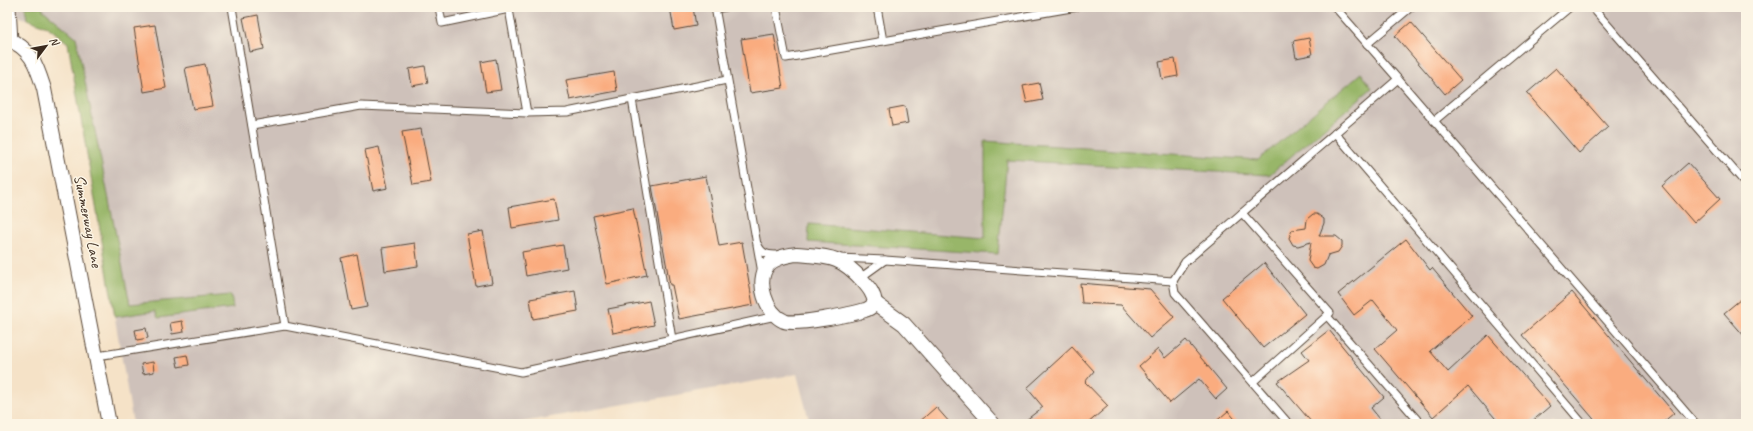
<svg xmlns="http://www.w3.org/2000/svg" width="1753" height="431" viewBox="0 0 1753 431" font-family="Caveat,sans-serif">
<rect width="100%" height="100%" fill="#fcf5e5"/>
<filter id="ink" filterUnits="userSpaceOnUse"><feTurbulence type="fractalNoise" baseFrequency=".025" numOctaves="2"/><feDisplacementMap in="SourceGraphic" scale="8" xChannelSelector="R" yChannelSelector="G"/><feConvolveMatrix kernelMatrix="1 2 1 2 8 2 1 2 1" color-interpolation-filters="sRGB"/></filter>
<filter id="wash" filterUnits="userSpaceOnUse"><feTurbulence type="fractalNoise" baseFrequency=".012" numOctaves="4" result="noise"/><feDisplacementMap in="SourceGraphic" scale="16" xChannelSelector="R" yChannelSelector="G"/><feGaussianBlur stdDeviation="0.9" result="paint"/><feColorMatrix in="noise" values="0 0 0 0 0 0 0 0 0 0 0 0 0 0 0 0 0 1.4 0 .05"/><feComposite in="paint" operator="in"/></filter>
<g filter="url(#wash)">
<rect width="100%" height="100%" fill="#f5e2c7"/>
<path fill="#cec1ba" d="M7 7H1746V424H810L797 374 511 424H133L68 43 48 27 7 12Z"/>
<g fill="#98b669" stroke="#6a7044">
<path d="M25 7H42L43 10 76 37 130 304 231 295 233 308 158 318 155 311 115 317 68 43 48 27 27 19Z"/>
<path d="M1361 73 1372 88 1269 175 1007 160 998 254 808 242 809 224 985 238V141L1258 160Z"/>
</g>
<g id="blocks">
<g fill="#faac7f">
<path d="M670 7H693L696 26 674 30Z"/>
<path d="M258 15 264 49 250 52 243 18Z"/>
<path d="M1411 22 1461 80 1445 94 1395 36Z"/>
<path d="M155 25 166 88 144 92 134 28Z"/>
<path d="M774 34 783 88 750 93 741 39Z"/>
<path d="M1309 38 1312 55 1296 58 1293 41Z"/>
<path d="M496 59 501 90 486 92 481 62Z"/>
<path d="M1175 59 1178 76 1162 79 1159 62Z"/>
<path d="M205 64 213 106 193 109 185 68Z"/>
<path d="M425 66 428 83 412 86 409 69Z"/>
<path d="M1556 68 1608 127 1579 153 1527 93Z"/>
<path d="M614 72 617 91 570 100 566 80Z"/>
<path d="M1039 83 1043 100 1027 103 1023 86Z"/>
<path d="M905 106 908 123 892 126 889 109Z"/>
<path d="M421 129 431 182 413 185 402 132Z"/>
<path d="M379 147 388 188 373 191 365 150Z"/>
<path d="M1688 163 1720 199 1694 223 1662 186Z"/>
<path d="M706 176 719 246 742 242 753 305 679 319 672 285H670L652 186Z"/>
<path d="M554 199 558 220 512 228 509 207Z"/>
<path d="M633 208 647 275 607 284 593 216Z"/>
<path d="M1313 214H1317L1324 219V223L1319 236H1336L1342 241V246L1338 252 1328 255 1324 265 1317 269 1313 268 1308 261 1311 242 1298 246 1293 245 1289 238 1292 230 1306 228 1307 219Z"/>
<path d="M483 231 492 283 476 286 467 234Z"/>
<path d="M1406 239 1430 270 1432 268 1472 316 1430 351 1448 372 1488 335 1550 406 1529 424H1500L1468 386 1433 417 1375 349 1397 330 1373 300 1354 315 1338 294Z"/>
<path d="M415 243 418 266 385 271 382 248Z"/>
<path d="M563 245 567 268 526 276 522 252Z"/>
<path d="M357 254 367 307 351 310 341 258Z"/>
<path d="M1264 263 1305 314 1263 348 1222 298Z"/>
<path d="M1080 283 1150 289 1174 317 1150 338 1121 305 1082 303Z"/>
<path d="M575 291 578 311 533 319 530 299Z"/>
<path d="M1572 292 1674 413 1661 424H1598L1522 335Z"/>
<path d="M1746 295V338L1724 313Z"/>
<path d="M649 301 654 325 613 333 608 309Z"/>
<path d="M182 321 184 332 172 334 170 323Z"/>
<path d="M146 328 148 338 137 340 135 330Z"/>
<path d="M1329 330 1384 397 1371 408 1384 424H1313L1277 382 1309 360 1302 351Z"/>
<path d="M1186 340 1227 389 1216 399 1199 379 1170 403 1139 366 1158 349 1165 358Z"/>
<path d="M1072 347 1094 371 1085 382 1108 406 1087 424H1021L1043 407 1027 388Z"/>
<path d="M187 355 189 365 178 367 176 357Z"/>
<path d="M153 362 154 372 143 374 141 364Z"/>
<path d="M936 407 951 424H917Z"/>
<path d="M1228 411 1239 424H1213Z"/>
</g>
</g>
</g>
<g filter="url(#ink)">
<use href="#blocks" fill-opacity="0" stroke="#574637" stroke-width="1"/>
<g fill="none" stroke-linecap="round" stroke-linejoin="round">
<defs>
<g id="service">
<path d="M12 7 14 41"/>
<path d="M232 7 285 326"/>
<path d="M439 7 442 23 509 9 527 113"/>
<path d="M715 7 762 273"/>
<path d="M776 7 786 58 1077 7"/>
<path d="M877 7 883 41"/>
<path d="M1335 7 1398 79"/>
<path d="M1592 7 1746 184"/>
<path d="M715 9 726 7"/>
<path d="M1367 44 1411 7"/>
<path d="M632 99 672 339"/>
<path d="M1434 121 1570 7"/>
<path d="M252 125 361 106 527 113 567 112 727 80"/>
<path d="M1335 133 1583 424"/>
<path d="M1242 213 1330 313 1253 382"/>
<path d="M758 245C762 255 770 255 779 255"/>
<path d="M839 258 885 260 860 278"/>
<path d="M885 260 1173 281"/>
<path d="M1327 316 1421 424"/>
<path d="M97 356 285 326 521 372 776 316"/>
<path d="M979 424 987 417"/>
<path d="M1289 424 1175 293 1173 281 1185 262 1398 79 1696 424"/>
</g>
<g id="minor">
<path d="M7 39C32 48 37 67 44 89L109 424"/>
<path d="M796 254C829 257 840 255 863 281 869 288 874 294 875 303 872 306 870 309 865 310 853 314 793 326 784 321 766 313 755 281 768 265 776 257 786 256 796 254Z"/>
<path d="M875 303 904 324 993 424"/>
</g>
</defs>
<use href="#service" stroke="#574637" stroke-width="9"/>
<use href="#minor" stroke="#574637" stroke-width="16"/>
<use href="#service" stroke="#fff" stroke-width="7"/>
<use href="#minor" stroke="#fff" stroke-width="14"/>
</g>
</g>
<g text-anchor="middle" dominant-baseline="central" stroke-width="3" stroke-linejoin="round" paint-order="stroke">
<g font-size="16" fill="#3b2a1e" stroke="#fcf5e5">
<text transform="translate(88 221) rotate(79)">Summerway Lane</text>
</g>
</g>
<rect width="1753" height="431" fill="none" stroke="#fcf5e5" stroke-width="24"/>
<g transform="translate(46 46) rotate(58)" stroke="#fcf5e5" stroke-width="3" paint-order="stroke">
<path d="M0-3L7 15L0 10L-7 15Z" fill="#3b2a1e"/>
<text y="-6" font-size="11" font-weight="bold" text-anchor="middle" fill="#3b2a1e">N</text>
</g>
</svg>
